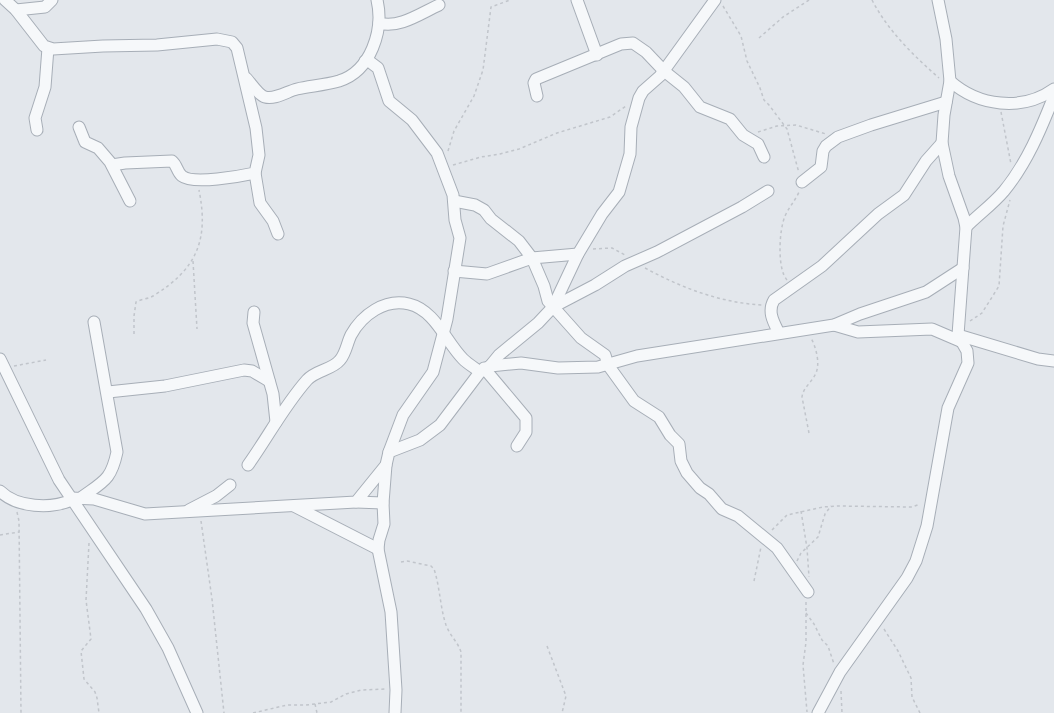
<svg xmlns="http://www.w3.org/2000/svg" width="1054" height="713" viewBox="0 0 1054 713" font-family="Jost,sans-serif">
<rect width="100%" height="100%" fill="#e3e7ec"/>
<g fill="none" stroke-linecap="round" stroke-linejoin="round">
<defs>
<g id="minor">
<path d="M5 0 16 10 44 46 53 49 103 46 157 45 217 39 232 42 237 48 256 128 259 155 255 173C241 176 193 185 182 176 177 172 177 165 172 161L125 163 112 165"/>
<path d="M577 0 597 55"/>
<path d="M16 10 45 7 52 0"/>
<path d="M379 23C399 29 421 13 439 5"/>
<path d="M365 61 370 62 378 68 389 101 412 120 437 153 453 195 455 220 460 238 447 319 433 372 403 415 389 452"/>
<path d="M246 78C251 83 258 95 265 97 275 100 288 91 297 89 311 86 325 85 339 81 371 71 384 30 377 0"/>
<path d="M950 81C978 106 1022 112 1054 89"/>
<path d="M537 96 534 83 536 79 621 44 633 43 646 52 664 71 684 87 700 107 730 119 743 135 758 144 764 157"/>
<path d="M79 127 85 142 98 148 110 162 130 201"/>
<path d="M37 130 35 118 45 87 48 48"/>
<path d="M255 173 260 203 273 221 278 234"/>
<path d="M802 182 821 167 823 151 826 146 838 137 871 125 946 102"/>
<path d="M454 201 475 205 484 210 491 219 519 241 532 258 544 286 548 301 581 338 605 355 608 365 634 401 659 417 670 435 679 444 681 461 687 473 700 488 709 494 722 509 738 516 777 548 808 592"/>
<path d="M966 227C978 215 993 204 1004 191 1027 163 1041 129 1054 96"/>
<path d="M454 271 487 274 532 258 578 254"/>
<path d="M553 307 595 285 625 266 657 252 742 207 768 191"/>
<path d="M254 312 253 323 273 394 276 422"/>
<path d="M834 325 858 332 932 329 960 341"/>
<path d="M779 333C774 323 767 312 774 300L822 266 878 214 904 195 926 161 942 143"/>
<path d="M958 335 1038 359 1054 361"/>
<path d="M0 359 59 480 146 609 168 648 197 713"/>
<path d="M490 366 499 355 538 323 553 307 578 254 602 214 619 192 630 154 631 127 639 98 643 91 660 76 715 0"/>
<path d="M484 368 526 418V432L517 446"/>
<path d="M108 392 165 386 244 370 252 371 269 381"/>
<path d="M248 465C268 437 284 406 307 380 316 370 332 370 340 360 346 353 347 343 351 335 362 315 385 298 409 304 435 310 446 342 463 359 468 364 475 368 480 372"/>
<path d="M386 465 383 503 384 524 379 540 378 549 391 612 396 690 395 713"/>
<path d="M0 491C17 508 51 509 72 500"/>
<path d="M82 497C104 481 111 480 117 452L94 322"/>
<path d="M71 498 94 499 145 514 356 502 386 465 389 452 420 440 440 425 480 372 490 366 521 363 558 368 598 367 637 356 834 325 860 314 926 292 963 268"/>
<path d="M356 502 383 503"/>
<path d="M294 506 378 549"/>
<path d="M189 510 216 496 230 485"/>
<path d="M818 713 840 672 907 578 916 561 927 526 948 408 968 363 967 351 958 335 966 227 964 218 949 176 942 143 944 115 950 81 946 39 938 0"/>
</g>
</defs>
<use href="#minor" stroke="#a7aeb7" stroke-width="13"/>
<g stroke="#c1c5cb" stroke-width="1.5" stroke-dasharray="3 3" stroke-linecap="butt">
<path d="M872 0C888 31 914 56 939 78"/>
<path d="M723 6 741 36 747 61 760 88 764 100 769 105 787 129 799 173"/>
<path d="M759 38 783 17 809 0"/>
<path d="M1001 112 1011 164"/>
<path d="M758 132 777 126 796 125 826 134"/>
<path d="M448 151 454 131 474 96 483 70 491 7 510 0"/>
<path d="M453 165 481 157 500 154 519 149 557 133 610 117 626 106"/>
<path d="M593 249 612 248 625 255"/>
<path d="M193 261 197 329"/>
<path d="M645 268C682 288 721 303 763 305"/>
<path d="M787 280C777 269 779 230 785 216 789 207 795 201 799 192"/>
<path d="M970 321 982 313 999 286 1003 226 1010 200"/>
<path d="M134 334V316L136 302C141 299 148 299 153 296 197 269 209 240 199 190"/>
<path d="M14 366 46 360"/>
<path d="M809 433 802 397C803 388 811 383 815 375 821 365 816 347 811 338"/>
<path d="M801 511 807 548 809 577"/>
<path d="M17 512 19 521 21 713"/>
<path d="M201 521 212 599 224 713"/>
<path d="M772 530 787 515 823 507 838 506 912 507 920 504"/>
<path d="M0 535 19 532"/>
<path d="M89 543 86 600 91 639 81 651 84 679 95 692 97 698 99 713"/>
<path d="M797 561 801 553 818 537 825 514 831 506"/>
<path d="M401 562 407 561 431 566 434 569C440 587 440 607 446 625 450 636 458 642 461 652V713"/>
<path d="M754 581 761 547"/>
<path d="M806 602V642L803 665 807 712"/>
<path d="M806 613 814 624 822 640 828 646 834 664"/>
<path d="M884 629 898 651 911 678 912 697 920 713"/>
<path d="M547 646 566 696 562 713"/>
<path d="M841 691 842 713"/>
<path d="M315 704 317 713"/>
<path d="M253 713 287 705H306L331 702 346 694 361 690 386 689"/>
</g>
<use href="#minor" stroke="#f6f8fa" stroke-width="11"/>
</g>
</svg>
